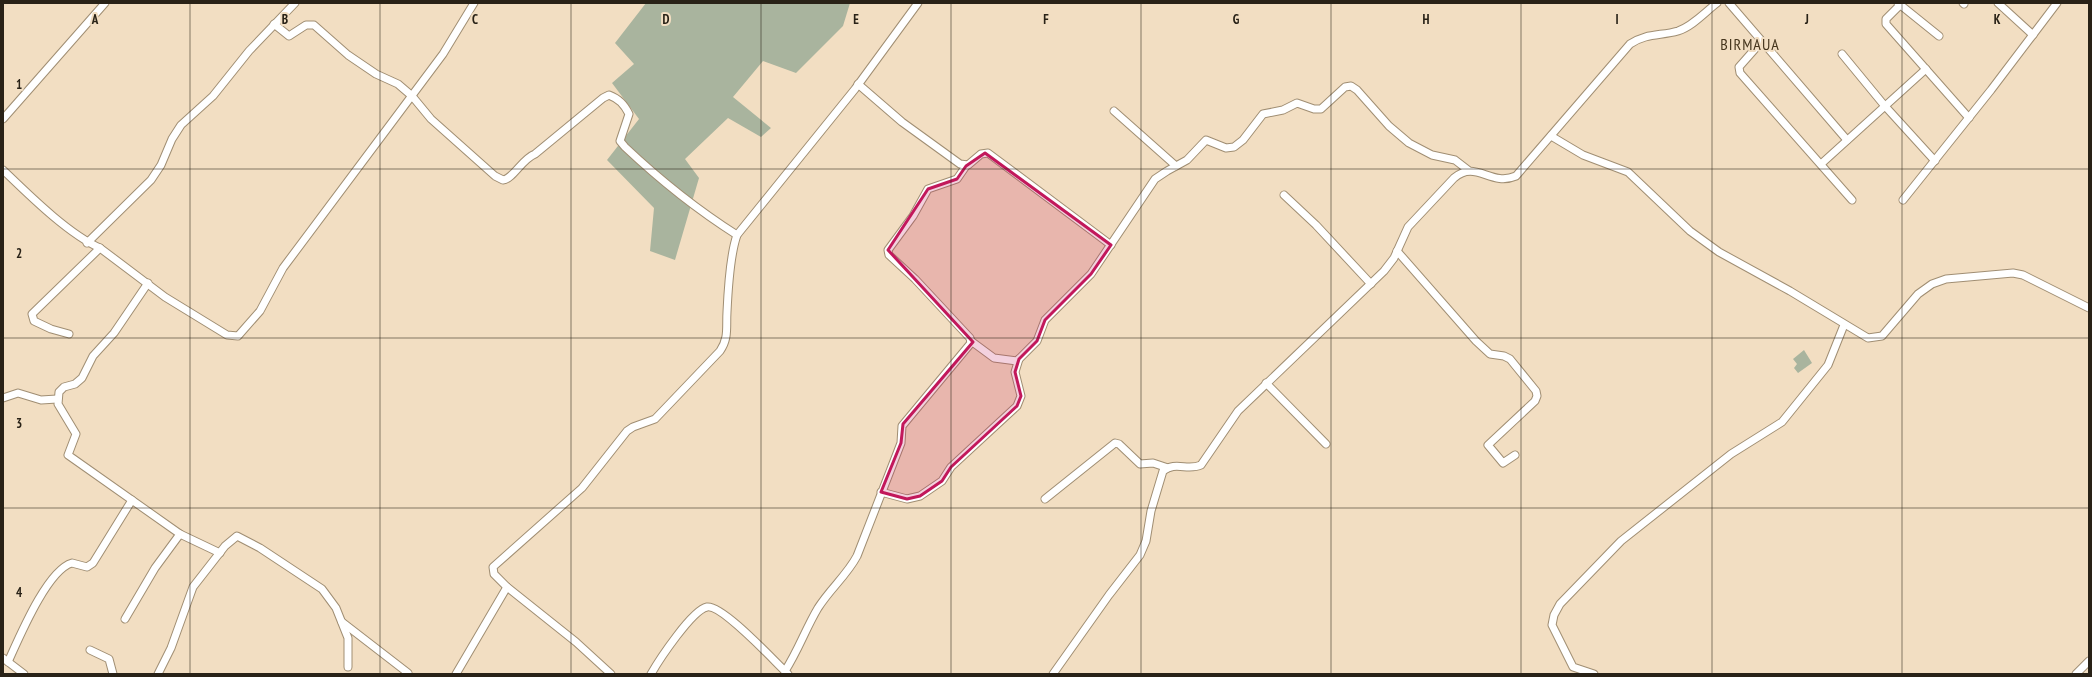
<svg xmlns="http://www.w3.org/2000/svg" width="2092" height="677" viewBox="0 0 2092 677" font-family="'PT Sans Narrow',sans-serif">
<rect width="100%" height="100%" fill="#f2dec2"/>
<g fill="#a9b49e">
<path d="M646 3H850L843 26 796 73 763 61 733 97 771 128 761 137 728 118 685 159 699 178 675 260 650 251 654 208 607 160 639 119 612 83 634 64 615 43Z"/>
<path d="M1804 350 1812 363 1798 373 1794 368 1797 364 1793 359Z"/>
</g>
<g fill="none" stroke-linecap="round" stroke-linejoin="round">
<defs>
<g id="minor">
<path d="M1729 3 1847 140"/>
<path d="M1898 3 1939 36"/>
<path d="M1963 3 1964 4"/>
<path d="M1998 3 2033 35"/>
<path d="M1900 5 1886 19V24L1969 118"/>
<path d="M274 24 289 36 306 25H314L348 55 376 74 398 84 412 96 431 119 495 176 503 180C513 179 522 159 535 154L603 98 609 95C619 99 624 104 629 114L620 141 625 147C660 180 696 209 737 235"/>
<path d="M1762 41 1739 67 1740 73 1852 200"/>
<path d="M1842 54 1884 105 1935 161"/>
<path d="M858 84 902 122 960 164 968 165 981 154 988 153 1111 245"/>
<path d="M1114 111 1176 166"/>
<path d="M3 119 105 3"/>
<path d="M1551 136 1583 155 1628 172 1690 231 1719 252 1790 291 1868 338 1882 336 1918 294 1932 284 1946 279 2013 273 2023 275 2089 308"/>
<path d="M1821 164 1926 69"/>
<path d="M3 170C28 194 68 234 100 248L165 297 227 335 238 336 260 311 283 268 443 54 474 3"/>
<path d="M1284 195 1316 225 1371 284"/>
<path d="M1903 200 1991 90 2057 3"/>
<path d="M87 243 151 180 161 165 172 139 181 125 213 96 249 51 295 3"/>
<path d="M1397 251 1476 341 1490 354 1504 356 1510 359 1536 391 1537 396 1535 401 1488 445 1503 463 1515 455"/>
<path d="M148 283 114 333 93 356 82 378 75 384 64 387 59 392 58 404 76 434 68 455 180 534 220 553"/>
<path d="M69 334 51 329 34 321 32 314 100 248"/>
<path d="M971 341 994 358 1017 361 1019 359"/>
<path d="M1266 383 1326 444"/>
<path d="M3 398 18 393 41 400 57 399"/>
<path d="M881 492 907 499 920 496 942 481 951 467 1017 406 1021 396 1015 372 1019 359 1037 341 1045 320 1091 274 1155 179 1167 171 1187 160 1206 140 1226 148 1234 147 1243 140 1263 114 1283 110 1297 103 1314 109H1321L1345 87 1351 86 1357 90 1389 126 1409 143 1432 155 1455 160 1468 170"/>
<path d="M1045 499 1115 443 1119 444 1140 464 1153 463 1168 468"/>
<path d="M125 619 155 568 180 534"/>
<path d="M342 622 408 673"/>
<path d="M90 650 109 659 113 674"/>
<path d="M3 658 24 674"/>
<path d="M8 662C19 638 47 570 72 563L87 567 93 563 132 500"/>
<path d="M785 671C798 651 806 628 818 608 830 589 847 575 857 556L901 443 902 426 971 343 970 338 915 279 889 255 888 250 913 216 928 189 957 179 966 166"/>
<path d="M158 674 171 648 193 587 225 546 237 536 260 548 322 589 336 608 348 638V667"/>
<path d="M456 674 507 587"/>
<path d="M611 674 576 642 507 587 494 574 493 567 582 488 627 431 633 427 655 419 720 351C729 338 726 327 727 312 728 290 730 255 737 235L855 89 918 3"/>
<path d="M651 674C659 660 692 610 707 607 722 604 775 662 788 674"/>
<path d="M1053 674 1109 595 1140 555 1146 541 1151 511 1163 471C1175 461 1188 471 1201 465L1238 411 1384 271 1394 258 1408 227 1454 178C1476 159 1490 187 1516 176L1630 44C1646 33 1661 36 1678 31 1693 26 1705 12 1717 3"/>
<path d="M1594 674 1573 667 1552 625 1554 615 1560 604 1621 541 1731 454 1782 422 1828 365 1844 325"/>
<path d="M2076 674 2089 661"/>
</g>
</defs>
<use href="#minor" stroke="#a08e73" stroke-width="9"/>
<use href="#minor" stroke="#fff" stroke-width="7"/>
</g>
<path fill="#c2185b" fill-opacity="0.2" stroke="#c2185b" stroke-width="3" stroke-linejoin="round" d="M985 153 1111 245 1091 274 1045 320 1037 341 1019 359 1015 372 1021 396 1017 406 951 467 942 481 920 496 907 499 881 492 901 443 903 424 973 342 888 250 928 189 957 179 966 166Z"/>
<path fill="none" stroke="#292217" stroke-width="1" stroke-opacity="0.55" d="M190 3V674M380 3V674M571 3V674M761 3V674M951 3V674M1141 3V674M1331 3V674M1521 3V674M1712 3V674M1902 3V674M3 169H2089M3 338H2089M3 508H2089"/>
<g text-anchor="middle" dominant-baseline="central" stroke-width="4" stroke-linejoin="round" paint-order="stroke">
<g font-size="16" letter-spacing="1" fill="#46361e" stroke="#f2dec2">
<text x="1750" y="44">BIRMAUA</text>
</g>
</g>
<g font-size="13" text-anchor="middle" font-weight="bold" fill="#292217" stroke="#f2dec2" stroke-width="4" stroke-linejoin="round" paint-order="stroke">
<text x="95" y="24">A</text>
<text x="285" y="24">B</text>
<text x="475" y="24">C</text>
<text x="666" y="24">D</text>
<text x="856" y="24">E</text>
<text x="1046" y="24">F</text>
<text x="1236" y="24">G</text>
<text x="1426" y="24">H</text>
<text x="1617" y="24">I</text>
<text x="1807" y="24">J</text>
<text x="1997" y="24">K</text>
<text x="19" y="89">1</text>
<text x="19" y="258">2</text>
<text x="19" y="428">3</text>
<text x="19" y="597">4</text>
</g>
<rect width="2092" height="677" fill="none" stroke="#292217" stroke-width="8"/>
</svg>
